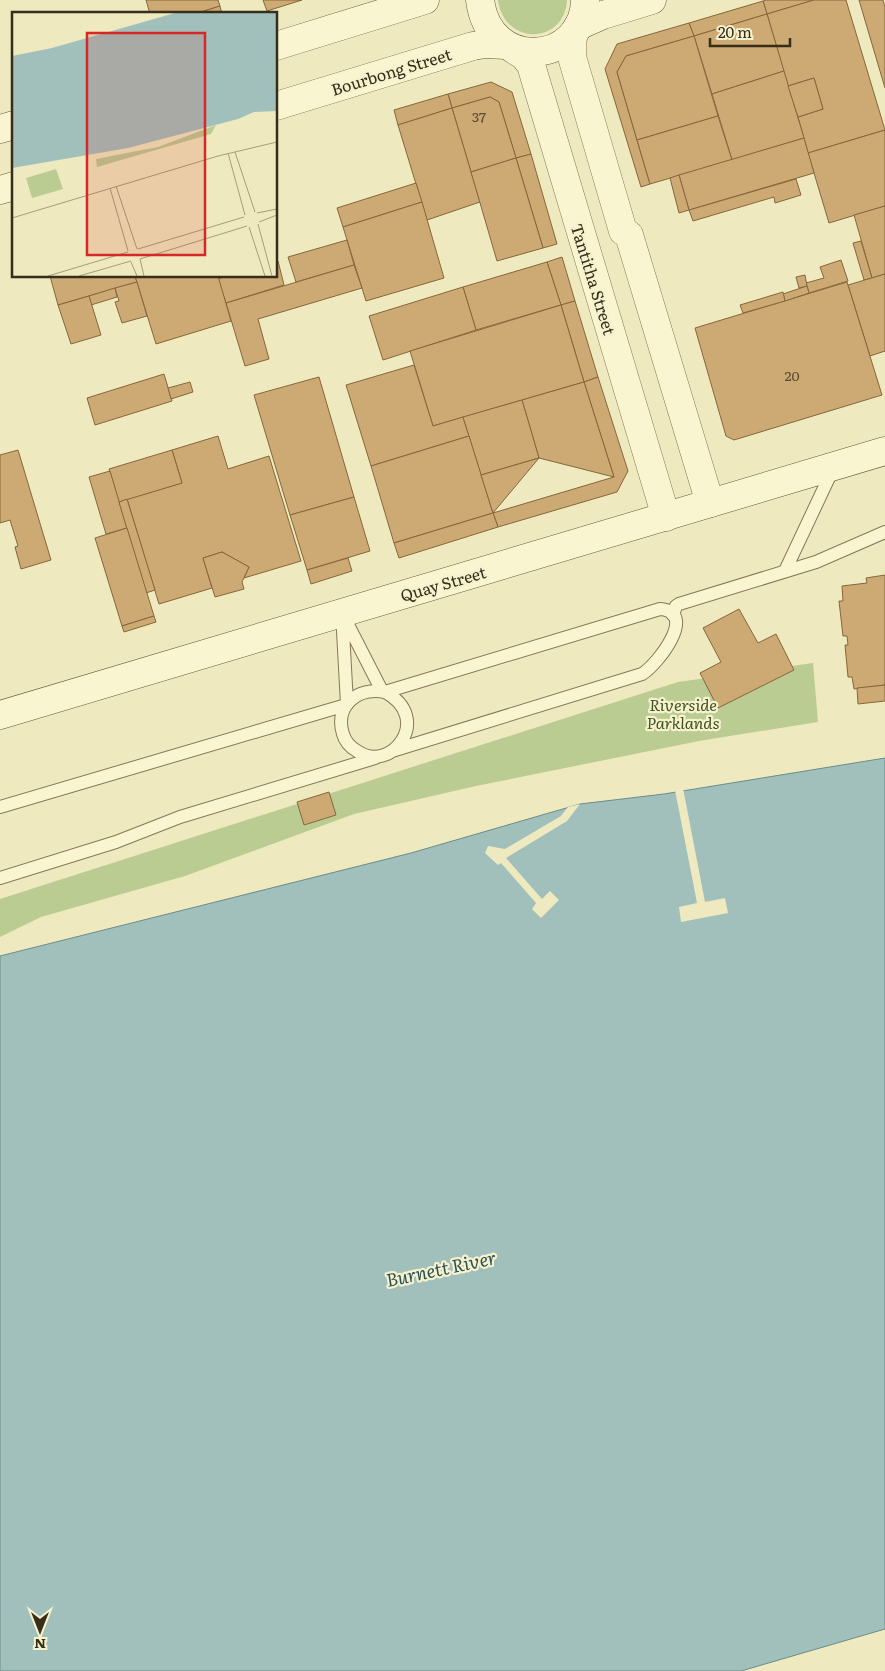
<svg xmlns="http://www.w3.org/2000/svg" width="885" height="1671" viewBox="0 0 885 1671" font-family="Literata,serif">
<rect width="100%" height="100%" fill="#eee9be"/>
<g fill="#bacc92">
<path d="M498 0H567C565 44 504 47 498 0Z"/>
<path d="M813 663 818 722 699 741 476 786 354 814 185 876 41 917 0 937V899L678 682Z"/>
</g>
<path fill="#a1c0bc" stroke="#698d8b" d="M885 758V1629L741 1671H0V956L411 853 580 804 664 794Z"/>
<g fill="#eee9be">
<path d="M683 788 705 902 725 898 728 913 681 922 679 907 697 903 675 790Z"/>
<path d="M580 804 567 821 506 858 542 899 550 891 559 900 541 918 532 909 536 903 501 863 498 865 485 853 488 846 505 849 561 816 568 807Z"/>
</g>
<g fill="#cdaa73" stroke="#86673c">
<path d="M146 0H218L220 6 195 14H150Z"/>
<path d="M263 0H302L267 11Z"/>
<path d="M766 0H814L767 14 763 1Z"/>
<path d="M814 0H846L885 130 808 153 798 117 823 109 814 78 788 86 767 14Z"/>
<path d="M859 0H883L885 7V88Z"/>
<path d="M763 1 767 14 694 36 689 23Z"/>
<path d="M220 6 222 14H195Z"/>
<path d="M767 14 784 71 712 94 694 36Z"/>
<path d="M689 23 694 36 626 56 617 72 650 184 641 187 605 69 617 44Z"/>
<path d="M694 36 718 116 637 140 617 72 626 56Z"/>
<path d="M784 71 804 138 732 160 712 94Z"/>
<path d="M814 78 823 109 798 117 788 86Z"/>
<path d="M491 82 512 92 531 154 516 158 499 102 490 97 452 108 448 94Z"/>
<path d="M448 94 452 108 398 125 394 110Z"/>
<path d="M490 97 499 102 516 158 471 172 452 108Z"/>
<path d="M452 108 480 202 427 220 398 125Z"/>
<path d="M718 116 732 160 650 184 637 140Z"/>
<path d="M885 130V206L829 223 808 153Z"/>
<path d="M804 138 814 173 689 210 679 175Z"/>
<path d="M531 154 557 244 543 248 516 158Z"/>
<path d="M516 158 543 248 497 261 471 172Z"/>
<path d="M679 175 689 210 679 213 670 178Z"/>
<path d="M796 179 801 195 775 203 774 197 693 221 689 210Z"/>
<path d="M416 183 422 202 343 227 337 208Z"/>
<path d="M422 202 444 278 366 301 343 227Z"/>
<path d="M885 206V274L872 278 854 215Z"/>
<path d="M347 240 354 265 296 282 288 257Z"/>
<path d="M861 241 872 278 864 280 853 243Z"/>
<path d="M562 257 575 301 561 305 547 262Z"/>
<path d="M841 260 848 281 809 293 806 283 824 278 820 267Z"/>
<path d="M276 261H278L284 285 226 303 218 279 226 276H276Z"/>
<path d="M547 262 561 305 476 330 463 287Z"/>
<path d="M354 265 362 288 258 319 269 359 245 366 226 303Z"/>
<path d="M885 274V351L870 356 848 285Z"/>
<path d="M805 275 807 286 799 288 796 277Z"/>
<path d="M50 276H135L137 282 58 305Z"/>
<path d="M135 276H218L231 321 156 344Z"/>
<path d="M137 282 147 316 122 323 115 302 119 301 115 288Z"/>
<path d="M847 282 882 395 734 440 726 436 695 328Z"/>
<path d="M807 286 809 293 785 301 783 294Z"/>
<path d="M463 287 476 330 383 360 369 316Z"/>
<path d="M115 288 117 297 91 305 89 296Z"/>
<path d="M783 292 785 301 743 313 740 305Z"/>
<path d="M89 296 101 335 71 344 58 305Z"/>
<path d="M575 301 598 377 584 382 561 305Z"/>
<path d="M561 305 584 382 433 426 410 351Z"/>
<path d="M414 365 433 426 463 417 469 436 371 466 346 385Z"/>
<path d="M164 374 172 401 95 425 87 398Z"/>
<path d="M319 377 354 497 290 515 254 395Z"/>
<path d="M598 377 628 471 617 492 498 527 493 513 614 477 584 382Z"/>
<path d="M190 382 193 392 171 399 168 388Z"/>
<path d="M584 382 614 477 539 458 522 400Z"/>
<path d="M522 400 539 458 481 475 463 417Z"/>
<path d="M218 436 228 469 269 456 301 561 244 578 249 567 222 552 203 558 212 588 159 604 127 499 182 483 172 450Z"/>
<path d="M469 436 493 513 394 543 371 466Z"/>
<path d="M18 450 51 560 21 569 15 547 18 546 10 520 0 523V455Z"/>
<path d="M172 450 182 483 119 502 109 469Z"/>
<path d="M539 458 493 513 481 475Z"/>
<path d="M110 471 127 528 106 534 89 477Z"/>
<path d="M354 497 370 551 307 570 290 515Z"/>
<path d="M127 499 155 590 146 593 119 502Z"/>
<path d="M493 513 498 527 399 558 394 543Z"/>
<path d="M127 528 154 616 122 626 95 538Z"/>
<path d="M222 552 249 567 242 582 244 589 215 597 203 558Z"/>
<path d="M348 558 352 571 311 584 307 570Z"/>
<path d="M885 575V685L854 689 852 677H848L845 645H848L847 636H843L839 601H843L842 586 867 583 866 578Z"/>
<path d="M739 609 758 643 776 634 794 670 718 708 700 673 721 662 703 628Z"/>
<path d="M154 616 156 622 124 632 122 626Z"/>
<path d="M885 685V701L858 704 857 688Z"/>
<path d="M329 792 336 815 304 825 297 802Z"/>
</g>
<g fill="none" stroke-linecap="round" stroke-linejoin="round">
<defs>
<g id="service">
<path d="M785 571 833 469"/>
<path d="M673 615 676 606 679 604 816 562 885 532"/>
<path d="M385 692C434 718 391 775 357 751 350 747 345 741 343 734 334 705 358 687 385 692L660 609C699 612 657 665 642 674L392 751"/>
<path d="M347 704 342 613 382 691"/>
<path d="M0 807 346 705"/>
<path d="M0 878 116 842 180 817 375 758"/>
</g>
<g id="tertiary">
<path d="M575 31 572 41V57L623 231 629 235 710 503"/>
<path d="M513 49 524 56 531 65 666 517"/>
</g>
<g id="secondary">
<path d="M480 0C489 73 584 65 585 0"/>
<path d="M578 26 603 15 652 0"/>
<path d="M276 46 425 0"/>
<path d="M276 106 473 46 485 44 506 45"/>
<path d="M0 129 14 125"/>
<path d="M0 190 14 186"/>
<path d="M0 715 885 451"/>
</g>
</defs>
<use href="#service" stroke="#877956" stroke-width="14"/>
<use href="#tertiary" stroke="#877956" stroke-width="29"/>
<use href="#secondary" stroke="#685a3a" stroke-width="29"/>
<use href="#service" stroke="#f9f5d1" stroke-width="12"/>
<use href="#tertiary" stroke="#f9f5d1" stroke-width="28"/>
<use href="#secondary" stroke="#f9f5d1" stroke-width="28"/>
</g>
<g text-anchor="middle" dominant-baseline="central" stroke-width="4.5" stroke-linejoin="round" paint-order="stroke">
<g font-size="14" fill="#5c4c31">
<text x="479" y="116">37</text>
<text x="792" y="375">20</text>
</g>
<g font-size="16" fill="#362d1b" stroke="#f6f2cd">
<text transform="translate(391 71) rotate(-17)">Bourbong Street</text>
<text transform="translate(594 279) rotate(73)">Tantitha Street</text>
<text transform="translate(443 583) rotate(-16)">Quay Street</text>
</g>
<g font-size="16" font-style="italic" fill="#3d5222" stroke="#f6f2cd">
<text x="683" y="704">Riverside<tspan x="683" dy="18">Parklands</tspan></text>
</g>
<g font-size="18" font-style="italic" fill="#2a5056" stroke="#f6f2cd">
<text transform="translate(441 1268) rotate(-12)">Burnett River</text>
</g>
</g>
<g transform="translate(12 12)">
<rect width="265" height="265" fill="#eee9be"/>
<path d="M204 113 199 122 85 155 84 147 146 135ZM44 157 51 177 20 186 14 166Z" fill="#bacc92"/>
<path d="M163 1H265V99L242 100 226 107 116 136 0 156V44L40 36Z" fill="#a1c0bc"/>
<path fill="none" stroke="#a49e7d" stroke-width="1" d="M223 140 243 200M216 141 233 203M104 174 125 237M98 176 116 239M245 201 265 197M0 206 206 144 265 130M247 210 265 203M246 212 260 264M237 215 253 264M126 237 232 205M128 247 132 264M128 247 235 214M119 250 125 264M36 264 116 240M67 264 119 249"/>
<path fill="#d62828" fill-opacity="0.15" stroke="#d62828" stroke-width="2.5" d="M75 21H193V243H75Z"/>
<rect width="265" height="265" fill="none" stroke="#362d1b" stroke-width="2.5"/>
</g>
<g transform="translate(40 1631) rotate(180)" stroke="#f6f2cd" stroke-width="4" paint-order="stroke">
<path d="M0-4L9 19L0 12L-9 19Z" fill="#362d1b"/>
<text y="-8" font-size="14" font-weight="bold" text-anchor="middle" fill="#362d1b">N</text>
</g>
<path d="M710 38v8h80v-8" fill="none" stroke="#362d1b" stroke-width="2.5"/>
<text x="718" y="38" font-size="15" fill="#362d1b" stroke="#f6f2cd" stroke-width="4" paint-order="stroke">20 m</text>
</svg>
